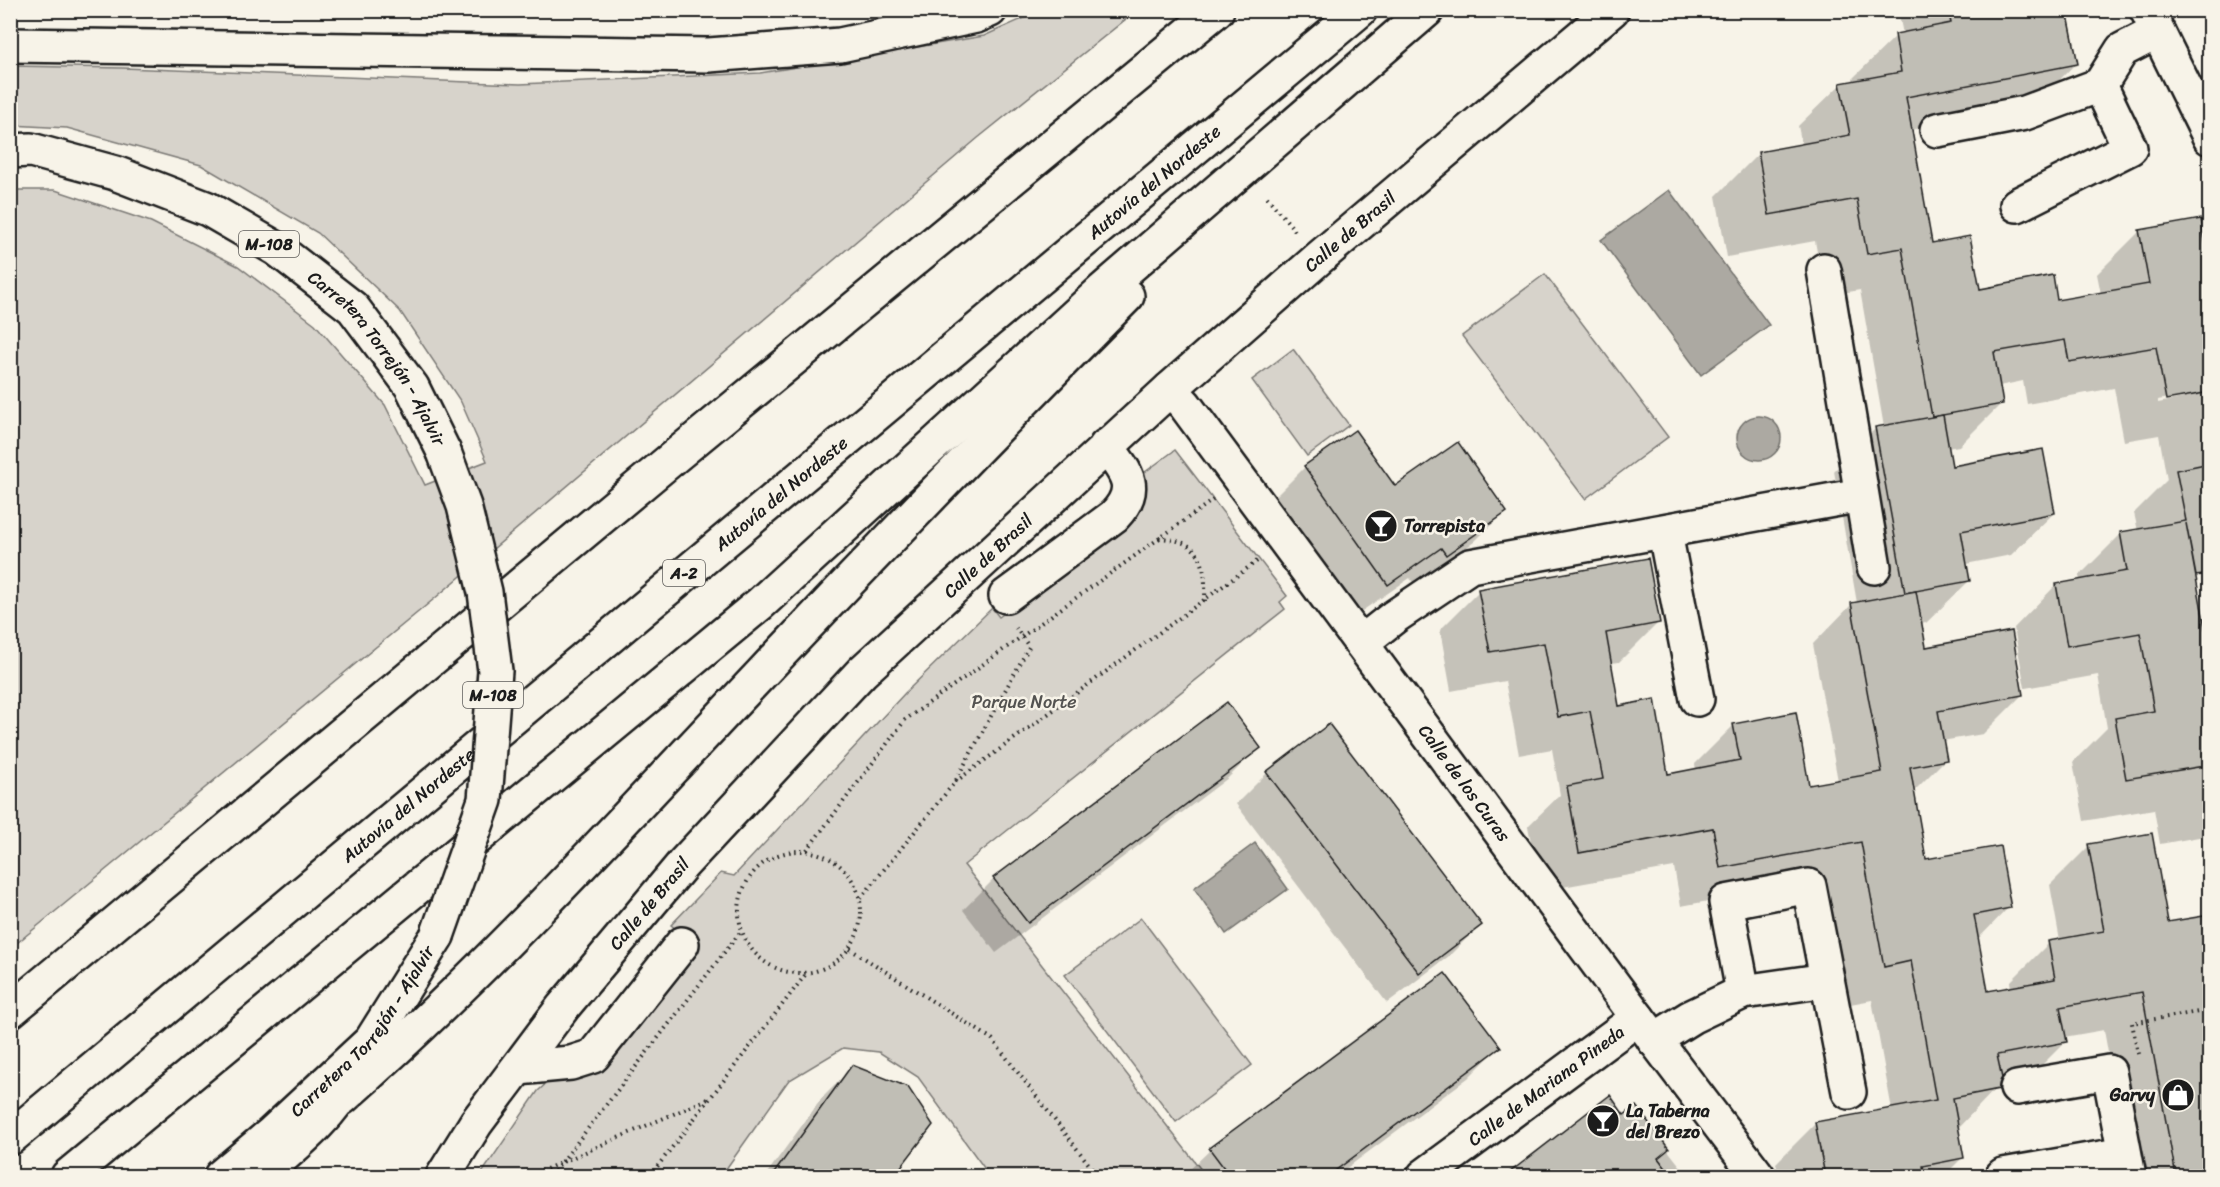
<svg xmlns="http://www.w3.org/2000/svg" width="2220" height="1187" viewBox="0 0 2220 1187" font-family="Sriracha,sans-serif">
<rect width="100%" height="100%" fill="#f7f3e8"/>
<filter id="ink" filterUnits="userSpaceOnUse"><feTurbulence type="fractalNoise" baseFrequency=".0167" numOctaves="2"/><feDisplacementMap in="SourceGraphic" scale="12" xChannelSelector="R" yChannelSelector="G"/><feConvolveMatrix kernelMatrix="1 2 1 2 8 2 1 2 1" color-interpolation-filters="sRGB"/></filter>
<g filter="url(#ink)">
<g fill="#d7d3cb" stroke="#7a7874" stroke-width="1.5">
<path d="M1040 11H1136L978 138 434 599 11 948V190H55L151 222 238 266 315 324 385 405 425 485 487 461 461 402 400 311 318 233 201 165 67 128 11 125V66L124 68 520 84 760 73 984 36Z"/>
<path d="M1545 274 1668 437 1585 499 1462 336Z"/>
<path d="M1293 349 1349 425 1307 456 1252 380Z"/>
<path d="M1175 450 1287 596 1280 602 1285 609 964 865 1206 1176H990L918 1077 879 1052 843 1048 788 1081 721 1176H480L538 1091 696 946 671 925 721 873 734 876 905 693 992 608 999 617 1135 517 1144 496 1141 475Z"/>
<path d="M1141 918 1252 1065 1176 1122 1065 975Z"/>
</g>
<g fill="#aca9a2" stroke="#72716c" stroke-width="1.5">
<path d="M1669 190 1769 325 1701 375 1601 240Z"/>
<circle cx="1759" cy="438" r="22"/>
<path d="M1255 843 1288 889 1226 934 1194 888Z"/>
</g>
<g fill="#0003" fill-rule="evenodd">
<path d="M1898 10H2012L2076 63 2034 106 1910 130 1931 244 1979 290 2056 302 2101 294 2097 274 2140 231 2210 276V566L2193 569 2210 660V835L2160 844 2154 809 2084 821 2073 762 2107 728 2098 675 2025 688 2014 628 2056 585 2080 581 2079 576 2121 534 2138 531 2134 513 2167 480 2159 435 2124 441 2114 388 2027 404 2023 381 1999 386 2002 403 1959 446 1947 448 1951 468 2054 513 2011 555 1966 564 1969 581 1926 623 1920 624 1925 648 2022 695 1983 734 1942 741 1945 760 1913 792 1925 861 2009 907 1977 940 1987 993 2011 989 2010 982 2049 943 2060 941 2050 885 2089 846 2167 924 2210 916V1176H2130L2104 1030 2064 1037 2065 1042 2026 1081 1998 1086 1958 1128 1962 1158 1944 1176H1779L1776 1163 1815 1124 1892 1110 1872 1000 1845 1005 1823 880 1681 906 1674 867 1540 891 1528 826 1560 795 1552 749 1519 755 1505 681 1451 691 1440 630 1479 591 1658 623 1619 662 1610 663 1617 707 1667 776 1696 770 1695 764 1734 725 1808 786 1838 781 1813 644 1852 604 1857 603 1834 471 1876 428 1884 427 1860 290 1825 296 1815 241 1727 257 1716 196 1759 153 1802 145 1798 126 1841 84 1854 82 1853 78 1896 36 1903 34ZM2183 395V398L2158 403V400Z"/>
<path d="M1355 432 1395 488 1505 511 1474 542 1414 584 1410 578 1356 615 1274 498 1305 467Z"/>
<path d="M1259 747 1228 778 996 953 963 910 994 879Z"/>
<path d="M1267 773 1480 925 1449 956 1387 1003 1236 804Z"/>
<path d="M1444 975 1499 1047 1468 1078 1336 1176H1183L1210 1150Z"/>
<path d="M853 1067 931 1125 892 1176H765L822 1098Z"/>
<path d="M1635 1108 1688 1176H1511L1521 1166 1624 1117Z"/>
</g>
<g fill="#c0beb5" stroke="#1c1c1c" stroke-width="1.5">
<path d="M1948 10H2067L2078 64 1906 97 1932 243 1970 236 1980 289 2053 275 2057 300 2149 284 2139 230 2201 219 2210 268V392L2166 400 2156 347 2069 362 2065 340 1994 352 2003 404 1932 417 1902 248 1867 254 1857 199 1769 215 1758 152 1850 135 1840 83 1901 72 1895 34 1951 23Z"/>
<path d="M1943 415 1952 466 2043 449 2055 513 1961 531 1970 581 1905 593 1875 427Z"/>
<path d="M1355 430 1395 486 1458 442 1507 512 1446 555 1441 548 1388 585 1304 466Z"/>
<path d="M2210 463V574L2196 576 2186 523 2210 654V765L2126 779 2115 718 2154 711 2140 633 2067 646 2056 584 2127 571 2120 532 2186 521 2176 470Z"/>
<path d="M1648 558 1660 623 1606 633 1619 706 1655 699 1668 774 1740 760 1733 724 1796 712 1809 785 1882 772 1851 603 1916 591 1926 647 2012 631 2023 695 1938 711 1947 760 1910 767 1926 859 2000 846 2011 908 1974 915 1988 991 2055 979 2048 941 2104 931 2088 844 2152 833 2168 922 2210 915V1176H2176L2142 992 2060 1007 2067 1042 1997 1055 2002 1078 1999 1089 1953 1098 1964 1158 1923 1166 1925 1176H1825L1815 1122 1936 1100 1911 961 1884 967 1861 842 1720 868 1713 828 1579 853 1567 786 1603 779 1590 711 1558 717 1544 643 1490 652 1478 589Z"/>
<path d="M1227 702 1261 748 1028 923 993 878Z"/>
<path d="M1329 724 1482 925 1419 973 1266 772Z"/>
<path d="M1445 973 1501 1047 1328 1176H1230L1209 1148Z"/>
<path d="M852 1065 908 1087 933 1125 894 1176H772Z"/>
<path d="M1610 1095 1624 1115 1636 1106 1669 1149 1658 1158 1672 1176H1505Z"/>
</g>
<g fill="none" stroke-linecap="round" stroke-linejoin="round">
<defs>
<g id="minor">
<path d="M2147 10 2210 138"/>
<path d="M1937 130 2025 113 2100 85 2122 50 2157 32"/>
<path d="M2017 205 2130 148 2100 85"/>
<path d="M1824 270 1874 567"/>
<path id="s1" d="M1170 389 1185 405 1638 1018 1758 1176"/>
<path d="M1665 533 1697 699"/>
<path d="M1006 596 1114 516C1141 488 1126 472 1106 446"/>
<path d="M1361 643 1394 617 1470 566 1861 495"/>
<path d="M1743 992 1726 902 1809 886 1849 1092"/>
<path d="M1654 1040 1691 1017 1743 992 1827 980"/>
<path d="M518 1068 571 1063 593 1056 682 944"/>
<path d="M2017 1088 2109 1072 2129 1176"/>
<path d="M2003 1175 2124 1154"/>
<path id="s2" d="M443 1176 476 1123 563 1007 683 864 862 672 1170 389 1319 258 1612 10"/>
<path id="s3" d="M1424 1176 1638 1018"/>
</g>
<g id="major">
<path id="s4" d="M10 151 31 150 115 173 208 209 277 249 353 308 412 387 444 452"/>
<path id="s5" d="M221 1176 272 1133 371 1041 437 936"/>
<path d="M260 1176C294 1147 333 1116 353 1076"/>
</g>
<g id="highway">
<path d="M10 45 709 55 840 45 976 16 990 10"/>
<path d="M10 1011 668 462 1217 10"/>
<path d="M342 1098C492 966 625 818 762 673 882 546 1004 420 1127 296"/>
<path id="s6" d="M10 1138 1360 10"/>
<path d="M68 1176 761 603 1103 290 1427 10"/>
</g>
</defs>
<use href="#minor" stroke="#1c1c1c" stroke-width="38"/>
<use href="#major" stroke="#1c1c1c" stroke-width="38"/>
<use href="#highway" stroke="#1c1c1c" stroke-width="38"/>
<g stroke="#1c1c1c" stroke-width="4" stroke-dasharray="1.5 4.5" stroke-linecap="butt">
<path d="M1267 197 1297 233"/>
<path d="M1159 538C1202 541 1206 561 1205 601"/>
<path d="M956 780 1029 647 1016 628"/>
<path d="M807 850 905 720 1213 500"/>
<circle cx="800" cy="912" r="61"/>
<path d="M861 898 955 782 1260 559"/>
<path d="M850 949 992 1039 1098 1176"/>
<path d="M2138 1054 2132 1023 2210 1010"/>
<path d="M530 1176 708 1099"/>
<path d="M551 1176 741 931"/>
<path d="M650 1176 806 974"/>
</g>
<use href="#minor" stroke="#f7f3e8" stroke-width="33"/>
<use href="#major" stroke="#f7f3e8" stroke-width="33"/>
<use href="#highway" stroke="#f7f3e8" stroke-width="33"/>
<defs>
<path id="major-bridge" d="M437 936 485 800 495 671 485 592 464 506 444 452"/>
</defs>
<use href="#major-bridge" stroke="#1c1c1c" stroke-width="38" stroke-linecap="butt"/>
<use href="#major-bridge" stroke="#f7f3e8" stroke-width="33"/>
</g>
</g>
<defs>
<symbol id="bar-disc" viewBox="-11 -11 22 22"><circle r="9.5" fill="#1c1c1c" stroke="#f7f3e8"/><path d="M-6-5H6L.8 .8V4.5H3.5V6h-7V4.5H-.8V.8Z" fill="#fff"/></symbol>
<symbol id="shop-disc" viewBox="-11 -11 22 22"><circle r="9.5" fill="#1c1c1c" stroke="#f7f3e8"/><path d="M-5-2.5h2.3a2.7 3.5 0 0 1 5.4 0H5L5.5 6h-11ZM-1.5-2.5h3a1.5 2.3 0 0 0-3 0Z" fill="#fff"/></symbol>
</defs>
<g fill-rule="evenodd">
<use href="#bar-disc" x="1362" y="507" width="38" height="38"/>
<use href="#shop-disc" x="2159" y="1076" width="38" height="38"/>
<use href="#bar-disc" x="1584" y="1102" width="38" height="38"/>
</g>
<g text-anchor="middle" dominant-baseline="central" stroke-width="5" stroke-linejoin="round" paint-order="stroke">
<g fill="#f7f3e8" stroke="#5e5c59" stroke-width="1.5">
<rect x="239" y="231" width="60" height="26" rx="4.5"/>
<rect x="663" y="560" width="42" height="26" rx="4.5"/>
<rect x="463" y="682" width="60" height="26" rx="4.5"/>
</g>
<g font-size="16" font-weight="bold" fill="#1c1c1c">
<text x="269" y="244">M-108</text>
<text x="684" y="573">A-2</text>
<text x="493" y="695">M-108</text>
</g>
<g font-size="18" fill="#1c1c1c" stroke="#f7f3e8">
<text stroke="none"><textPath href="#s6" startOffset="1491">Autovía del Nordeste</textPath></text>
<text stroke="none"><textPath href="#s2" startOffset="1314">Calle de Brasil</textPath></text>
<text stroke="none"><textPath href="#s4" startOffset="438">Carretera Torrejón - Ajalvir</textPath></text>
<text stroke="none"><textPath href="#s6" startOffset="1005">Autovía del Nordeste</textPath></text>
<text stroke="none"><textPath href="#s2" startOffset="828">Calle de Brasil</textPath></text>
<text stroke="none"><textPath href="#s1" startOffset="492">Calle de los Curas</textPath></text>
<text stroke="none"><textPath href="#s6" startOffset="519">Autovía del Nordeste</textPath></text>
<text stroke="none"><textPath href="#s2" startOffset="342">Calle de Brasil</textPath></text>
<text stroke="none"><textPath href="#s5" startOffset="204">Carretera Torrejón - Ajalvir</textPath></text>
<text stroke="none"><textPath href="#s3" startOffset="152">Calle de Mariana Pineda</textPath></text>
</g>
<g font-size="18" font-weight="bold" fill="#1c1c1c" stroke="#f7f3e8" text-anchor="start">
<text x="1404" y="526">Torrepista</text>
<text x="2155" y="1095" text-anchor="end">Garvy</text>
<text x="1626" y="1111">La Taberna<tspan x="1626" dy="21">del Brezo</tspan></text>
</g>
<g font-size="18" fill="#545351" stroke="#f7f3e8">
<text x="1024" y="702">Parque Norte</text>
</g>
</g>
<rect width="2220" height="1187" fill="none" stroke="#f7f3e8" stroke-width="36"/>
<rect x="18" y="18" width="2184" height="1151" fill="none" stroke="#1c1c1c" stroke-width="2" filter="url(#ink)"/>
</svg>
